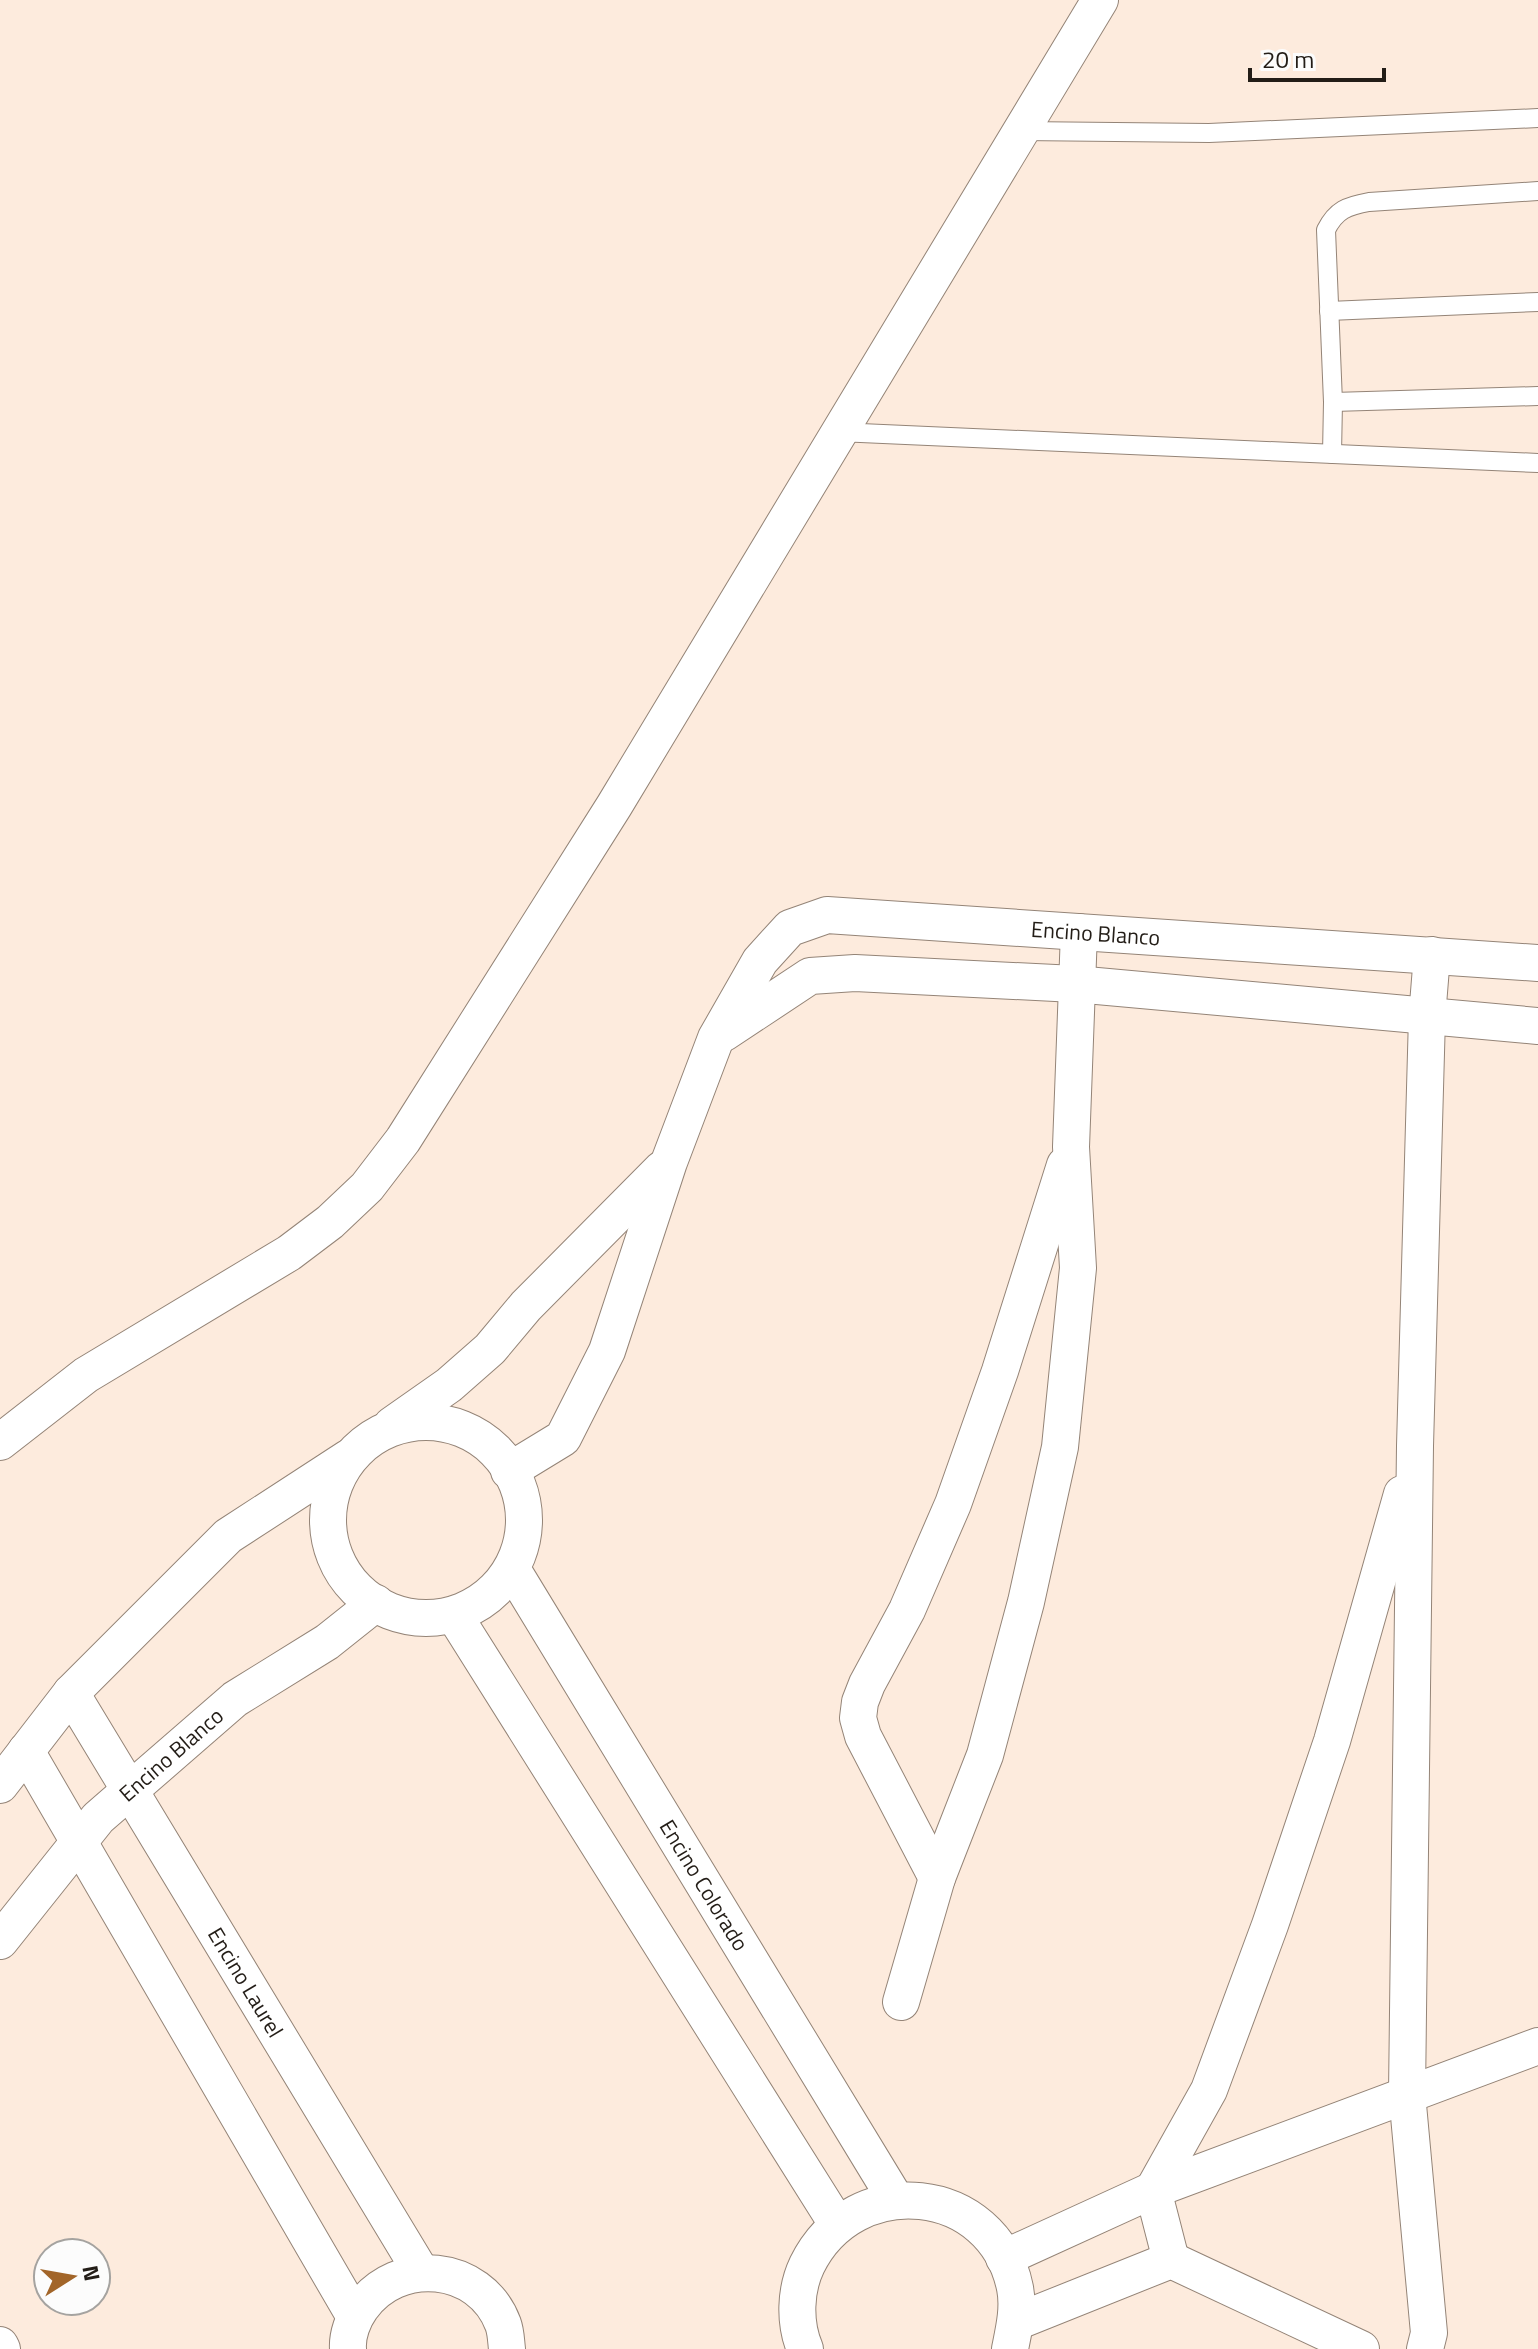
<svg xmlns="http://www.w3.org/2000/svg" width="1538" height="2349" viewBox="0 0 1538 2349" font-family="'Titillium Web',sans-serif">
<rect width="100%" height="100%" fill="#fdebdd"/>
<g fill="none" stroke-linecap="round" stroke-linejoin="round">
<defs>
<g id="service">
<path d="M1021 131 1209 133 1538 118"/>
<path d="M1329 311 1538 302"/>
<path d="M1333 402 1538 396"/>
<path d="M838 432 1538 463"/>
<path d="M1332 454 1333 402 1326 230C1336 210 1347 206 1369 202L1538 191"/>
</g>
<g id="minor">
<path d="M724 1033 810 976 855 973 1075 984 1538 1026"/>
<circle cx="426" cy="1520" r="98"/>
<path d="M392 1425 449 1385 490 1349 526 1306 662 1169"/>
<path d="M0 1442 86 1375 289 1253 330 1222 367 1187 403 1140 614 806 1100 0"/>
<path id="s1" d="M509 1471 563 1438 607 1351 669 1162 716 1038 760 961 790 928 827 915 1538 963"/>
<path id="s2" d="M512 1569 896 2200"/>
<path d="M454 1615 837 2224"/>
<path id="s3" d="M71 1693 421 2272"/>
<path d="M26 1751 355 2317"/>
<path d="M0 1785 71 1693 228 1536 348 1458"/>
<path d="M937 1878 863 1736 858 1718 860 1702 867 1684 907 1610 953 1504 1000 1371 1065 1165"/>
<path id="s4" d="M0 1941 98 1818 235 1699 327 1642 376 1603"/>
<path d="M901 2002 937 1878 985 1755 1026 1602 1060 1447 1078 1268 1071 1147 1079 932"/>
<path d="M1004 2258 1153 2190 1538 2046"/>
<path d="M1171 2260 1153 2190 1209 2090 1270 1925 1332 1741 1402 1494"/>
<path d="M1016 2322 1171 2260 1361 2349"/>
<path d="M0 2345 2 2349"/>
<path d="M348 2349C347 2335 353 2319 361 2308 397 2256 480 2263 503 2324 506 2332 506 2341 507 2349"/>
<path d="M805 2349C794 2323 795 2290 807 2265 854 2169 994 2183 1015 2288 1019 2308 1014 2329 1010 2349"/>
<path d="M1425 2349 1429 2333 1407 2094 1415 1446 1427 1017 1432 955"/>
</g>
</defs>
<use href="#service" stroke="#948477" stroke-width="20"/>
<use href="#minor" stroke="#948477" stroke-width="38"/>
<use href="#service" stroke="#fff" stroke-width="18"/>
<use href="#minor" stroke="#fff" stroke-width="36"/>
</g>
<g text-anchor="middle" dominant-baseline="central" stroke-width="6" stroke-linejoin="round" paint-order="stroke">
<g font-size="22" fill="#231d17" stroke="#fcfcfc">
<text stroke="none"><textPath href="#s1" startOffset="934">Encino Blanco</textPath></text>
<text stroke="none"><textPath href="#s4" startOffset="254">Encino Blanco</textPath></text>
<text stroke="none"><textPath href="#s2" startOffset="370">Encino Colorado</textPath></text>
<text stroke="none"><textPath href="#s3" startOffset="338">Encino Laurel</textPath></text>
</g>
</g>
<g transform="translate(72 2277) rotate(79)"><circle r="38" fill="#fcfcfc" stroke="#a5a3a0" stroke-width="2"/>
<path d="M0-6L14 30L0 20L-14 30Z" fill="#a26529"/>
<text y="-12" font-size="22" font-weight="bold" text-anchor="middle" fill="#231d17">N</text>
</g>
<path d="M1250 68v12h134v-12" fill="none" stroke="#231d17" stroke-width="4"/>
<text x="1262" y="68" font-size="24" fill="#231d17" stroke="#fcfcfc" stroke-width="6" paint-order="stroke">20 m</text>
</svg>
